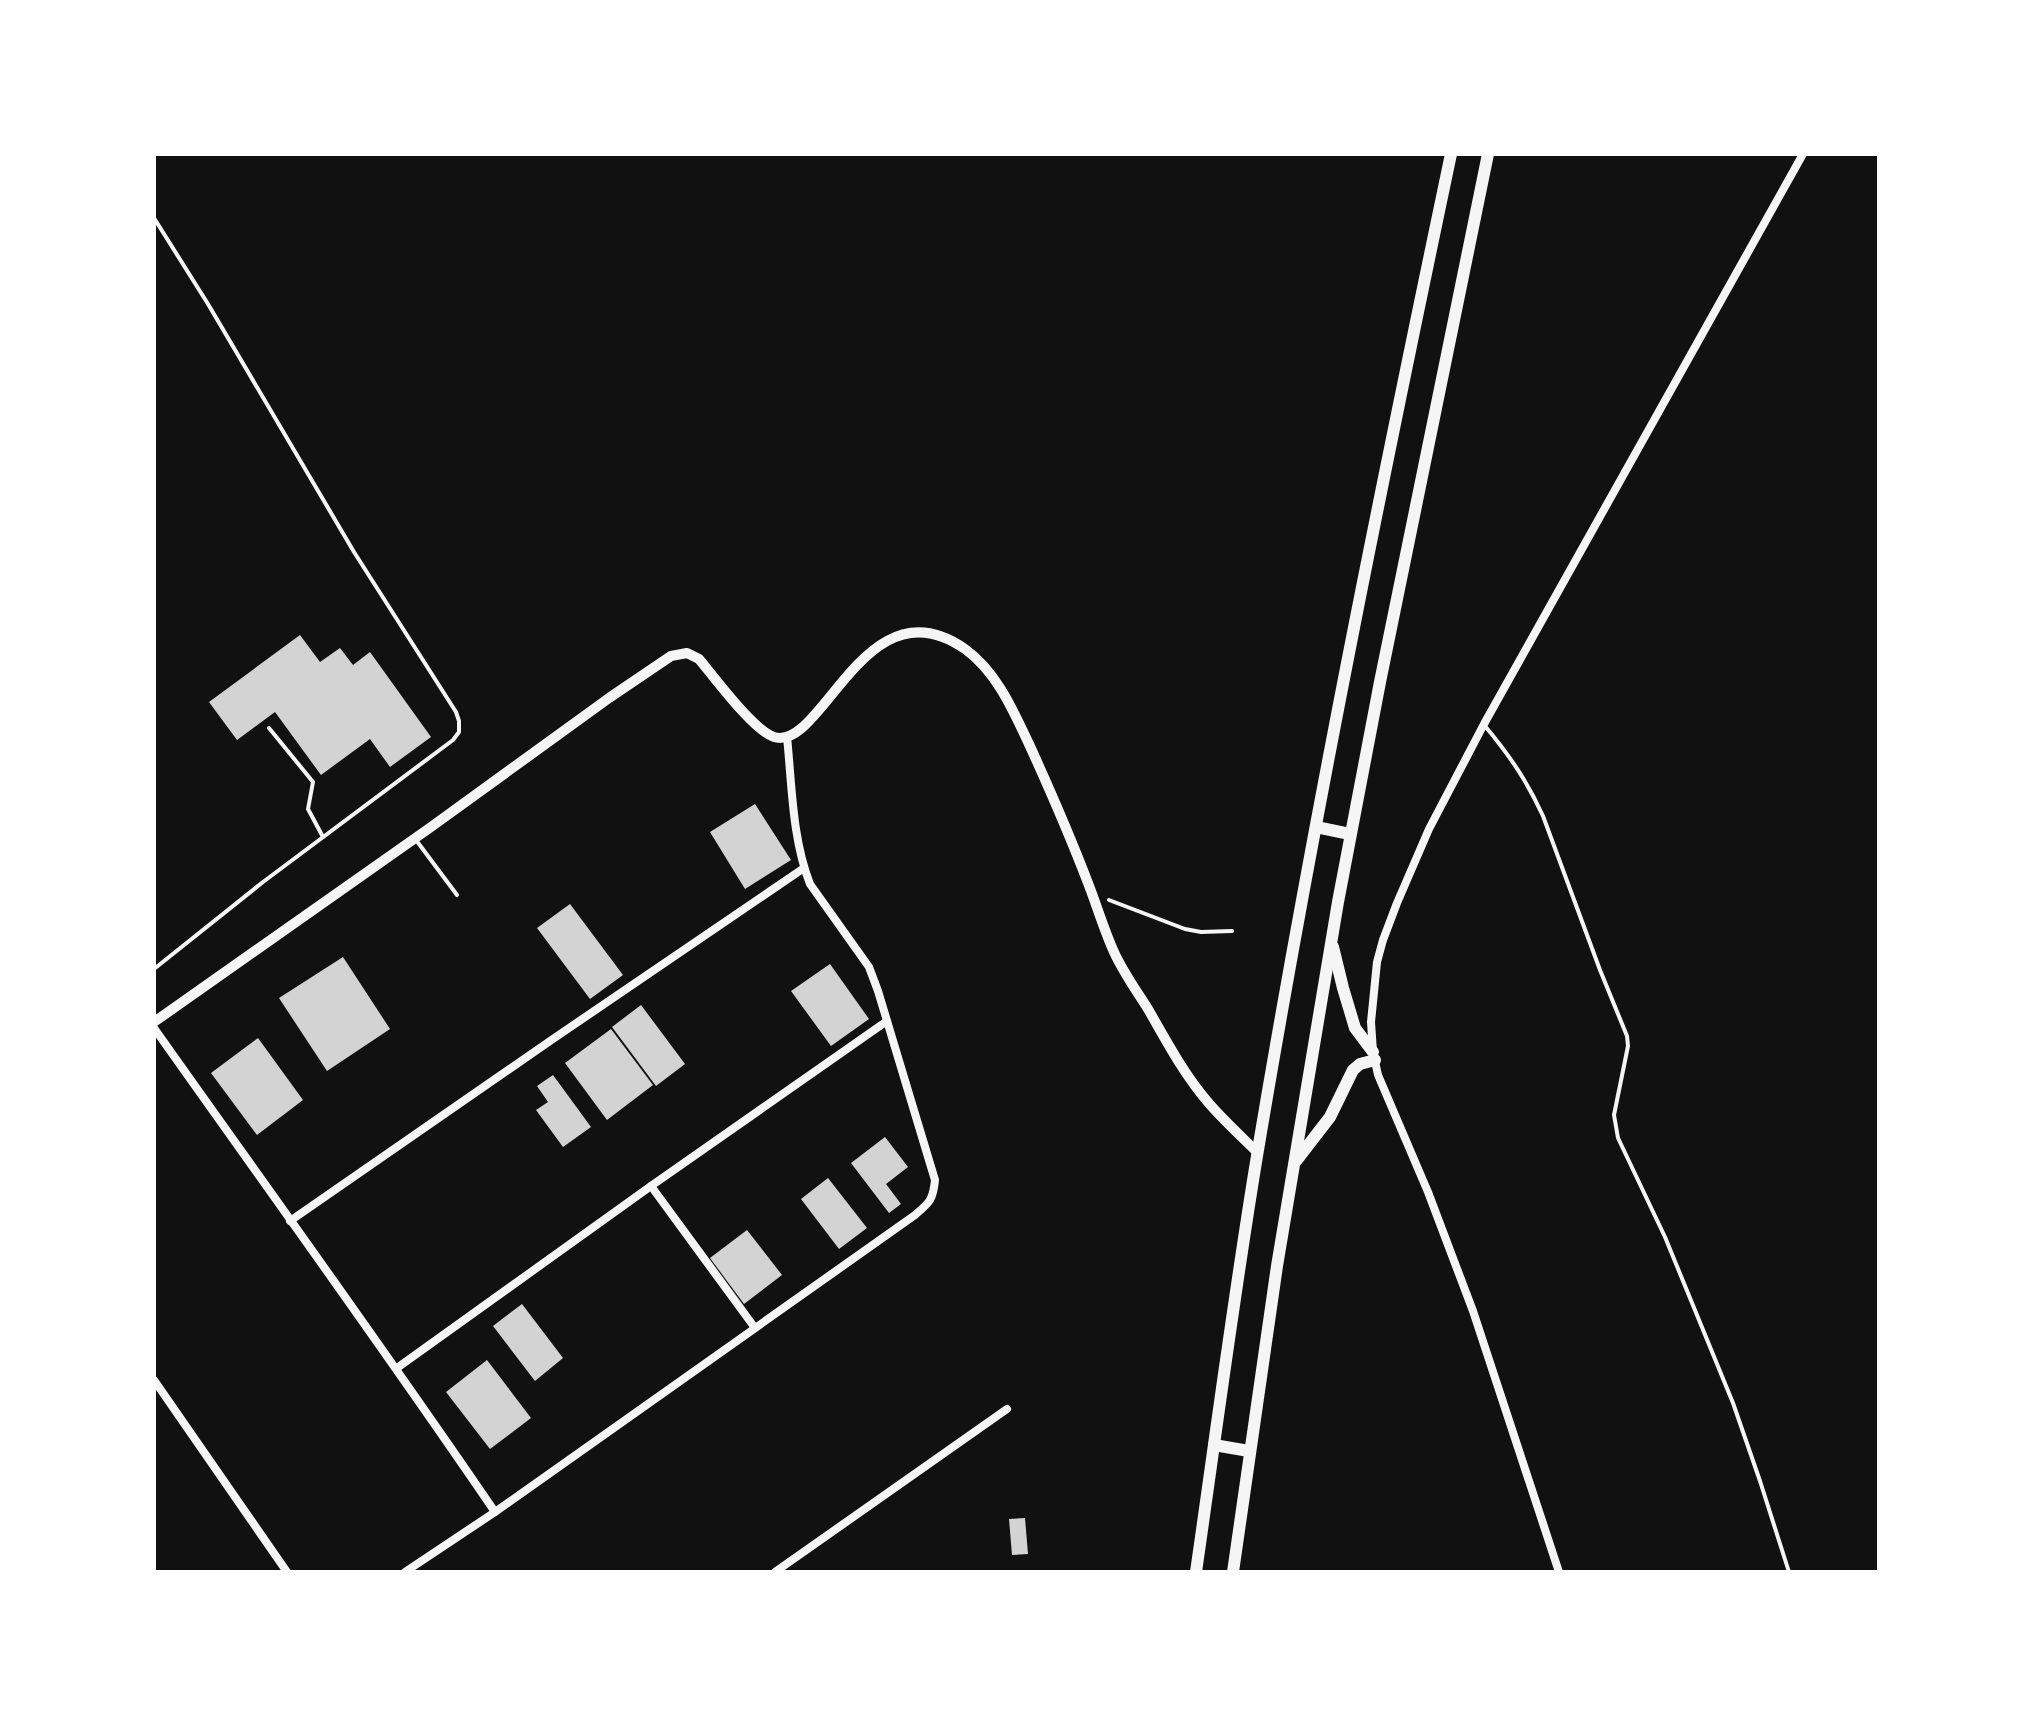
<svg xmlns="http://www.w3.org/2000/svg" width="2033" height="1726" viewBox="0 0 2033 1726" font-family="'Golos Text',sans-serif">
<rect width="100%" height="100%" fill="#111"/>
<g fill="#d3d3d3">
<path d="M300 635 320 662 340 648 353 665 370 652 431 737 390 767 370 739 321 775 275 712 237 740 209 702Z"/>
<path d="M755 804 791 860 745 889 710 832Z"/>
<path d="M570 904 623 975 590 999 537 928Z"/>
<path d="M343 957 390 1029 327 1071 279 998Z"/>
<path d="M830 964 869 1019 831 1046 791 991Z"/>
<path d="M641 1005 685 1064 656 1086 612 1027Z"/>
<path d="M611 1029 653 1085 607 1120 565 1063Z"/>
<path d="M258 1038 303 1100 257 1135 211 1073Z"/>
<path d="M553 1075 591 1127 563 1147 536 1110 548 1102 537 1086Z"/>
<path d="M885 1137 908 1167 886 1184 901 1204 889 1213 851 1163Z"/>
<path d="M828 1178 867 1228 839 1249 801 1199Z"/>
<path d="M747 1230 782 1275 744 1304 710 1258Z"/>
<path d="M522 1304 563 1358 535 1381 493 1326Z"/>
<path d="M487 1360 531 1418 490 1449 446 1392Z"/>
<path d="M1025 1518 1028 1554 1012 1555 1009 1519Z"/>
</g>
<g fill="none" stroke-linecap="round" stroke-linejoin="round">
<path stroke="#f5f5f5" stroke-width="4" d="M1109 900 1185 929 1201 932 1232 931"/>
<g stroke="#f5f5f5" stroke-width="4">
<path d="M154 218 208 304 354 552 456 712 459 721V732L453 740 263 882 154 969"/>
<path d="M1485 726C1510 756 1527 781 1543 816L1600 970 1627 1036 1628 1046 1614 1115 1618 1138 1665 1237 1733 1403 1760 1481 1789 1572"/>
<path d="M269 728 313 782 308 809 323 837"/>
<path d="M416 840 457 895"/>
</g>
<g stroke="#f5f5f5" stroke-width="8">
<path d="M154 1028C268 1189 384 1349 495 1512"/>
<path d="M651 1186 755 1328"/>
<path d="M290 1221 550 1041 804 868"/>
<path d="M397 1368 651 1186 887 1021"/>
<path d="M154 1380 287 1572"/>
<path d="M405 1572 495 1512 915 1215C930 1202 933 1200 935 1180L878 991 869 967 810 884C792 838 792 785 787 737"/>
<path d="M775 1572 1007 1409"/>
<path d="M1559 1572 1473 1311 1428 1192 1378 1075 1373 1052 1371 1022 1377 962 1383 940 1397 903 1429 829 1484 724 1803 154"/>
</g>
<path stroke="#f5f5f5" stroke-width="10" d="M154 1022 431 827 609 698 671 656 687 653 699 659C715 678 753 730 774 737 823 752 865 579 965 649 996 671 1013 710 1029 744 1050 790 1070 836 1088 883 1097 906 1104 930 1114 952 1123 972 1136 990 1148 1009 1166 1040 1183 1073 1207 1101 1222 1119 1241 1136 1258 1153"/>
<g stroke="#f5f5f5" stroke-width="12">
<path d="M1316 827 1350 834"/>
<path d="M1333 947 1343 988 1355 1028 1373 1052"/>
<path d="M1296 1161 1330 1117 1353 1070 1360 1064 1375 1060"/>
<path d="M1214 1445 1249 1451"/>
<path d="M1196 1572C1216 1433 1234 1295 1257 1156 1313 821 1381 487 1451 154"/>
<path d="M1233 1572 1277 1266 1338 902 1380 682 1488 154"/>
</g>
</g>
<rect width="2033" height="1726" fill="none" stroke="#ffffff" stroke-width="312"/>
</svg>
